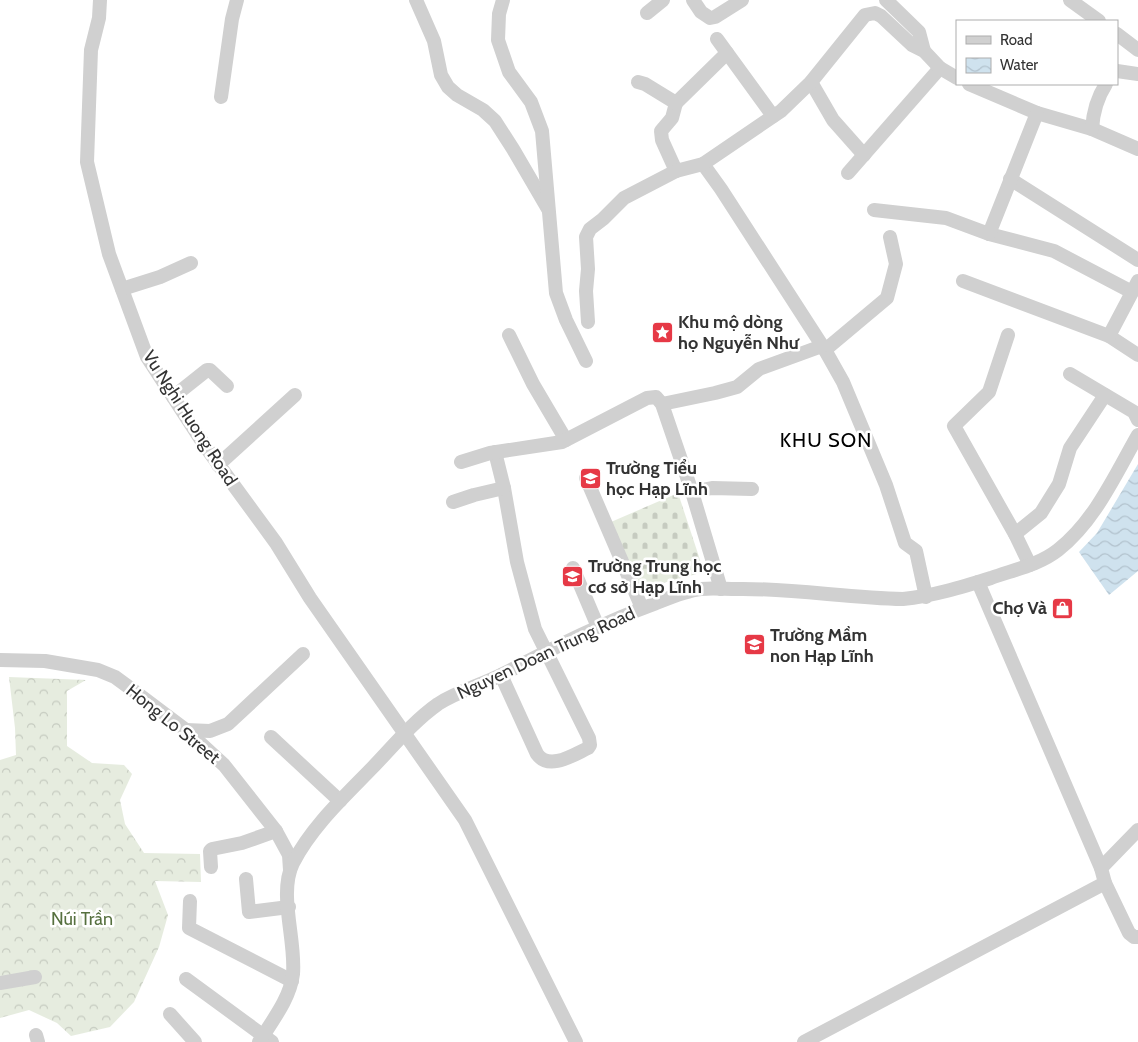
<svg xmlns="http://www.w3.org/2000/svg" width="1138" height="1042" viewBox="0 0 1138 1042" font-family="Cabin,sans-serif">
<defs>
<pattern id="forest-crowns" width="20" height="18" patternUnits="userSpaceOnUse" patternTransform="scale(1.25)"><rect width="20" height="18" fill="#e6ecdf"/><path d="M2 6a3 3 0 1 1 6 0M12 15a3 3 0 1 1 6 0" fill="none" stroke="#c6cbc0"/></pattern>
<pattern id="cemetery-stones" width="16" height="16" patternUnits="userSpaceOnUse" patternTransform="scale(1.25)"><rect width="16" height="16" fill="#e6ecdf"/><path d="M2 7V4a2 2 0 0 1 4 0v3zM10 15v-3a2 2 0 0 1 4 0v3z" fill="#c6cbc0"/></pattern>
<pattern id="water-waves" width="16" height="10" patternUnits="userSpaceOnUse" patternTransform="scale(1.25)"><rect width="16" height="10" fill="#cfe2ee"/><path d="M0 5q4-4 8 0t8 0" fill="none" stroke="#b2c2cd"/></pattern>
</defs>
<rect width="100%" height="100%" fill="#fff"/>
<path fill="url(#forest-crowns)" d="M9 677 86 680 67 691V746L92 763 124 765 132 774 120 800 125 824 144 853 200 854 201 882 155 881 168 915 159 947 134 1002 110 1027 71 1036 57 1023 29 1010 0 1018V760L16 755 15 728Z"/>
<path fill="url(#cemetery-stones)" d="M678 493 704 572 637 590 611 522Z"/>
<path fill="url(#water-waves)" d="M1138 464V571L1109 595 1079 552 1097 533Z"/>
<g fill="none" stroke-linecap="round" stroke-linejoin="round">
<g stroke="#d0d0d0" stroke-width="14">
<path d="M100 0 99 18 91 50 87 162 109 254 147 357 205 446 276 543 310 598 465 820 576 1042"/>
<path d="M416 0 434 41 441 75 448 87 457 95 483 110 495 121 513 149 548 209"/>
<path d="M503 0 499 14 498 40 509 72 531 102 542 131 556 293 566 320 586 361"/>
<path d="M693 0 701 12 710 18 715 17 742 0"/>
<path d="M886 0 919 32 924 51"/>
<path d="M1070 0 1099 21"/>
<path d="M647 13 663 0"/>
<path d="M1117 34 1138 50"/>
<path d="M717 39 773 116"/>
<path d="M1117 71 1138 74"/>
<path d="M638 82 645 84 676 103 672 118 661 131 662 140 676 171"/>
<path d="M811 82 833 120 864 155"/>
<path d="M969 84 1037 113 1092 129 1138 149"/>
<path d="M221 97 232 19 237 0"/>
<path d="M676 103 727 53"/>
<path d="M1092 129C1093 112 1097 98 1106 84"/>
<path d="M703 164 721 189 825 350 843 382 886 485 905 543 916 551 926 597"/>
<path d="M848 173 940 68"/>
<path d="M1010 179 1138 260"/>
<path d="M874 210 946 218 989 234 1054 251 1132 292"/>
<path d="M989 234 1037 113"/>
<path d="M963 281 1109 336 1138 355"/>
<path d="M122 289 160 277 191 263"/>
<path d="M588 322 586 291 588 269 586 237 590 229 603 219 624 198 676 171 703 164 781 111 811 82 865 15 875 13 881 16 912 45 924 51 940 68 957 78"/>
<path d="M509 335 533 384 566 440"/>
<path d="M1008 335 989 392 954 426 1015 534 1030 565"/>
<path d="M1109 336 1138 281"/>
<path d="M825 350 887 298 896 264 890 237"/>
<path d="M1070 374 1134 412 1138 420"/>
<path d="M173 397 207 370H210L227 386"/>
<path d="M662 404 715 393 737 387 759 369 822 346"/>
<path d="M495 452 504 488 517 562 535 629 589 738 590 745 588 748C573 755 549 771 537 754L501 675"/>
<path d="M461 462 490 453 562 442 647 398 656 397 662 404 692 492 721 589"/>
<path d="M218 465 295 395"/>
<path d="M586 478 642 608"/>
<path d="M692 492 712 488 752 489"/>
<path d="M453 502 474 495 504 488"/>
<path d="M1015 534 1041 513 1059 484 1070 448 1105 395"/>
<path d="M573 568 598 627"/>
<path d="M978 582 1101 868"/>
<path d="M0 660 45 661 98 670 115 677 130 688 186 730 224 765 276 831 289 855 290 870"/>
<path d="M186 730 210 731 228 724 303 654"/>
<path d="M271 737 340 801"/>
<path d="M211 867 210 851 212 849 242 843 276 831"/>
<path d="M246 879 249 912 289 907"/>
<path d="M1105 883 1129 933 1134 937H1138"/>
<path d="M190 901 189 928 292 981"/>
<path d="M186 979 272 1042"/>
<path d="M0 983 35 977"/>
<path d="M170 1014 195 1042"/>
<path d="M36 1035 38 1042"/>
<path d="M259 1042C272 1021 290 999 293 974 296 939 278 894 293 863 312 826 345 796 373 767 394 745 414 721 438 704 458 691 482 685 503 674 552 649 602 623 654 604 669 598 684 591 701 589 712 588 725 589 737 589 792 588 847 598 903 599 933 596 962 587 991 578 1013 570 1039 565 1058 550 1095 521 1115 475 1138 435"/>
<path d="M804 1042 1105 883 1101 868 1138 830"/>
</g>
</g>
<defs>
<symbol id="sight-square" viewBox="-11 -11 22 22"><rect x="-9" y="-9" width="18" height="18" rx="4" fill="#e63946" stroke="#fff"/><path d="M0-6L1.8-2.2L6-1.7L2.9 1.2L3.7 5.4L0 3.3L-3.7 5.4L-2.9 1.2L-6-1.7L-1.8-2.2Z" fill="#fff"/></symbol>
<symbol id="school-square" viewBox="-11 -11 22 22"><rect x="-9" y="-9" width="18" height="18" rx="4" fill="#e63946" stroke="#fff"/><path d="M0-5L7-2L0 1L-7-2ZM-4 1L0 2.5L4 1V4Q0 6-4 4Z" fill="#fff"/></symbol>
<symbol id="shop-square" viewBox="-11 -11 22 22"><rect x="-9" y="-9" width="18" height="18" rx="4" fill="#e63946" stroke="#fff"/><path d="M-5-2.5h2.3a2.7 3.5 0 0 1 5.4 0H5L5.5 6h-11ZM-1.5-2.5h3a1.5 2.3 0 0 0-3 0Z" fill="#fff"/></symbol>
</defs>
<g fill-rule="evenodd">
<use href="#sight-square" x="650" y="320" width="25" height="25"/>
<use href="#school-square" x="578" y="466" width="25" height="25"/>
<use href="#school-square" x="560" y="564" width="25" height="25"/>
<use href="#shop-square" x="1050" y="596" width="25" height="25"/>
<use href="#school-square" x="742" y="632" width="25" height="25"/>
</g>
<g text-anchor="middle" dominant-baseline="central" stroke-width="5" stroke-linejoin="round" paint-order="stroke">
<g font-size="18" font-weight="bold" fill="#333" stroke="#fff" text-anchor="start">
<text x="678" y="322">Khu mộ dòng<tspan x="678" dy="21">họ Nguyễn Như</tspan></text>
<text x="606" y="468">Trường Tiểu<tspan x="606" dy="21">học Hạp Lĩnh</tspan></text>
<text x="588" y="566">Trường Trung học<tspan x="588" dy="21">cơ sở Hạp Lĩnh</tspan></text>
<text x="1047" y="608" text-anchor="end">Chợ Và</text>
<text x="770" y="635">Trường Mầm<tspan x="770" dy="21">non Hạp Lĩnh</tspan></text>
</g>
<g font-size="18" fill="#333" stroke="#fff">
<text transform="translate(190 418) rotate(57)">Vu Nghi Huong Road</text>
<text transform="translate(546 653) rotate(-25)">Nguyen Doan Trung Road</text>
<text transform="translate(173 724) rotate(39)">Hong Lo Street</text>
</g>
<g font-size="18" fill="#56703f" stroke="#fff">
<text x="82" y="919">Núi Trần</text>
</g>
<g font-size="20" letter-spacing="1" fill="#000" stroke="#fff">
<text x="826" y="440">KHU SON</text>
</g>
</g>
<rect x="956" y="20" width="162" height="65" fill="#ffffff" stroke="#adadad"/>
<rect x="966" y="36" width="25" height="8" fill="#d0d0d0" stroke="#adadad"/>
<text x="1000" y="45" font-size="15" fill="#333333">Road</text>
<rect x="966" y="58" width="25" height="15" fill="url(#water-waves)" stroke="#adadad"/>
<text x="1000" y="70" font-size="15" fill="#333333">Water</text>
</svg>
